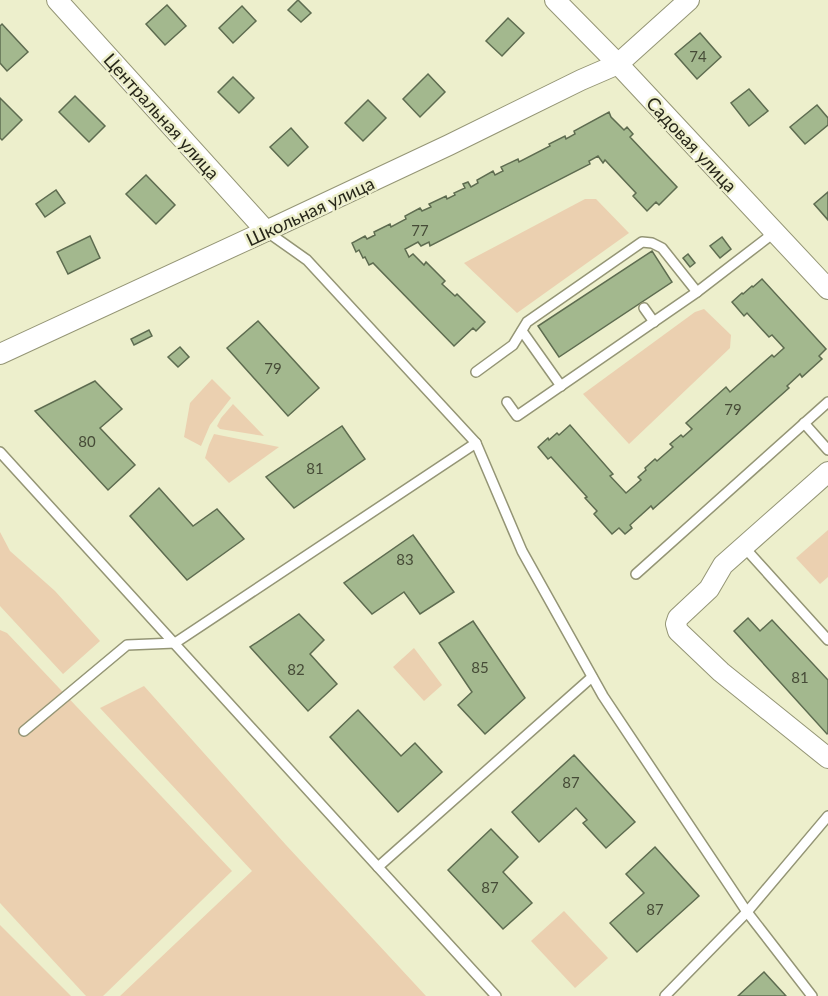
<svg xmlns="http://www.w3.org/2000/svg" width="828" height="996" viewBox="0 0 828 996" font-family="Lato,sans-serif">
<rect width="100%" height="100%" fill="#edefcc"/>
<g fill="#ebd0b0">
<path d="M585 199H596L629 233 517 313 464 263Z"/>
<path d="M704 309 731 335 730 348 629 444 583 394 695 312Z"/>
<path d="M212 379 231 398 210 425 201 446 184 437 190 403Z"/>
<path d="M233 404 264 436 220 429 217 426 221 418Z"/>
<path d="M214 434 279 447 229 483 205 458 209 445Z"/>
<path d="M828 530V577L820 584 796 558Z"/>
<path d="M0 532 10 551 55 591 100 641 63 674 0 606Z"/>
<path d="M0 630 7 633 232 871 103 996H86L0 903Z"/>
<path d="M414 648 442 685 424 701 393 667Z"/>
<path d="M144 686 286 845 426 996H120L252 871 100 708Z"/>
<path d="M564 911 608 958 575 988 531 941Z"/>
<path d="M0 925 71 996H0Z"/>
</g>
<g fill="#a3b88e" stroke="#5e6c50" stroke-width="1.5">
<path d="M298 0 311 13 301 22 288 10Z"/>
<path d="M167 5 186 26 165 45 146 24Z"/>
<path d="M242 6 256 21 233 43 219 28Z"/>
<path d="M508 18 524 33 502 56 486 41Z"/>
<path d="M2 24 28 52 7 71 0 63V26Z"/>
<path d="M700 33 721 57 697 79 675 54Z"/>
<path d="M428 74 445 92 420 117 403 99Z"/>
<path d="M233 77 254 98 239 113 218 92Z"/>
<path d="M749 89 768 111 749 126 731 103Z"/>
<path d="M75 96 105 126 89 142 59 112Z"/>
<path d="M0 98 22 120 2 140 0 138Z"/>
<path d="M368 100 386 118 363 141 345 123Z"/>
<path d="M817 105 828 118V125L805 144 790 127Z"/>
<path d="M609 112 611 117 624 130 627 127 633 134 630 137 677 187 659 205 656 202 647 211 633 196 636 193 605 160 603 163 598 156 589 161 590 164 430 246 429 242 421 246 418 242 405 249 409 257 413 254 424 265 426 262 445 281 442 284 455 296 457 294 485 322 476 331 473 328 454 346 373 263 369 265 365 257 363 258 359 250 356 252 352 243 365 236 367 239 375 235 374 232 390 224 391 227 406 219 405 216 420 208 422 211 431 207 429 204 446 196 447 199 455 195 454 193 465 188 463 184 468 182 471 187 478 183 477 180 493 171 495 175 503 171 501 167 518 159 519 162 550 146 549 144 565 136 566 139 575 134 574 131Z"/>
<path d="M291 128 308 147 288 166 270 147Z"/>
<path d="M146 175 175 205 156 224 126 194Z"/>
<path d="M56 190 65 203 45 217 36 204Z"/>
<path d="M828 192V220L814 204Z"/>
<path d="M90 236 100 258 68 274 57 252Z"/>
<path d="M722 237 731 249 720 258 710 246Z"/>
<path d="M652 251 672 282 559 357 538 326Z"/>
<path d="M688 254 695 263 690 267 683 258Z"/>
<path d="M762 279 826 349 819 356 822 359 802 377 800 374 787 386 789 388 653 509 651 506 630 525 632 528 625 534 619 528 612 534 594 514 597 511 585 498 587 497 551 457 548 459 538 447 548 438 549 440 557 433 559 435 570 425 613 474 610 476 626 493 641 480 638 477 646 470 645 468 655 459 657 461 673 447 670 444 681 435 683 437 692 429 686 423 726 387 730 392 772 355 774 357 784 348 772 335 769 337 747 313 744 316 732 302 742 293 743 294 752 286 753 287Z"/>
<path d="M258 321 319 388 288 416 227 348Z"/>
<path d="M149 330 152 336 134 345 131 339Z"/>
<path d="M180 347 189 357 178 367 168 357Z"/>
<path d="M95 381 122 409 100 428 135 465 108 490 35 411Z"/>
<path d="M342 426 365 459 294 508 266 477Z"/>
<path d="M159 488 193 526 217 509 244 539 187 580 130 516Z"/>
<path d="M413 535 454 592 420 614 404 592 372 614 344 583Z"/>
<path d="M299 614 324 640 310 654 337 684 308 711 250 647Z"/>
<path d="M748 618 760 631 772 620 828 680V733L827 734 734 631Z"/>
<path d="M473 621 525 698 485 734 458 705 472 692 439 643Z"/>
<path d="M358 710 401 756 415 743 442 772 398 812 330 737Z"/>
<path d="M574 755 635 822 606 848 583 823 587 820 576 808 539 842 512 812Z"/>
<path d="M491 829 518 857 503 872 532 903 503 929 448 870Z"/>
<path d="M655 847 699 896 637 952 610 923 644 893 626 874Z"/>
<path d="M764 972 786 996H738Z"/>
</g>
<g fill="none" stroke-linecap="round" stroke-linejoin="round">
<defs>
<g id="lane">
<path d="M266 231 307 260 476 443 522 551 603 696 747 912 812 996"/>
<path d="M644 308 654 322"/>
<path d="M522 331 561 386"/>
<path d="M476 372 513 345 527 322 642 242 652 243 662 248 697 292 775 232"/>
<path d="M507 402 517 416 697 292"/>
<path d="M804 423 828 450"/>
<path d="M0 452 378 867"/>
<path d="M744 547 828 640"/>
<path d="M636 574 828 402"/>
<path d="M24 731 127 645 175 643 476 443"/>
<path d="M496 996 378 867 592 677"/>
<path d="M665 996 747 912 828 816"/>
</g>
<g id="street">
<path d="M57 0 266 231"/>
<path d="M555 0 618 64 828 289"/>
<path d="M0 354 266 231 449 145 581 80 618 64 689 0"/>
<path d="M828 472 723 565 709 589 678 618 676 624 678 631 721 672 828 758"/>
</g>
</defs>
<use href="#lane" stroke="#949575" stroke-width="12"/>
<use href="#street" stroke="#949575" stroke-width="22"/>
<use href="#lane" stroke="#fff" stroke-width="9"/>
<use href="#street" stroke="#fff" stroke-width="20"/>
</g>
<g text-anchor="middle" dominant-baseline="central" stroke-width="5" stroke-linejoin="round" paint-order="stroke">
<g font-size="15" fill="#464b37">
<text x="698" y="56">74</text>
<text x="420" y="230">77</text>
<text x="273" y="368">79</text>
<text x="733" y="409">79</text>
<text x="87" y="441">80</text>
<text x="315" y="468">81</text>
<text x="405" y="559">83</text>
<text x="480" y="667">85</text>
<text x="296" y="669">82</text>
<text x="800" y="677">81</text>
<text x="571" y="782">87</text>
<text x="490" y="887">87</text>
<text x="655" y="909">87</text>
</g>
<g font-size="18" fill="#27271a" stroke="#edefcc">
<text transform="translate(162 116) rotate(48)">Центральная улица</text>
<text transform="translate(692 144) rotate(47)">Садовая улица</text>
<text transform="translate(310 211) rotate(-25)">Школьная улица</text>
</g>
</g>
</svg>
